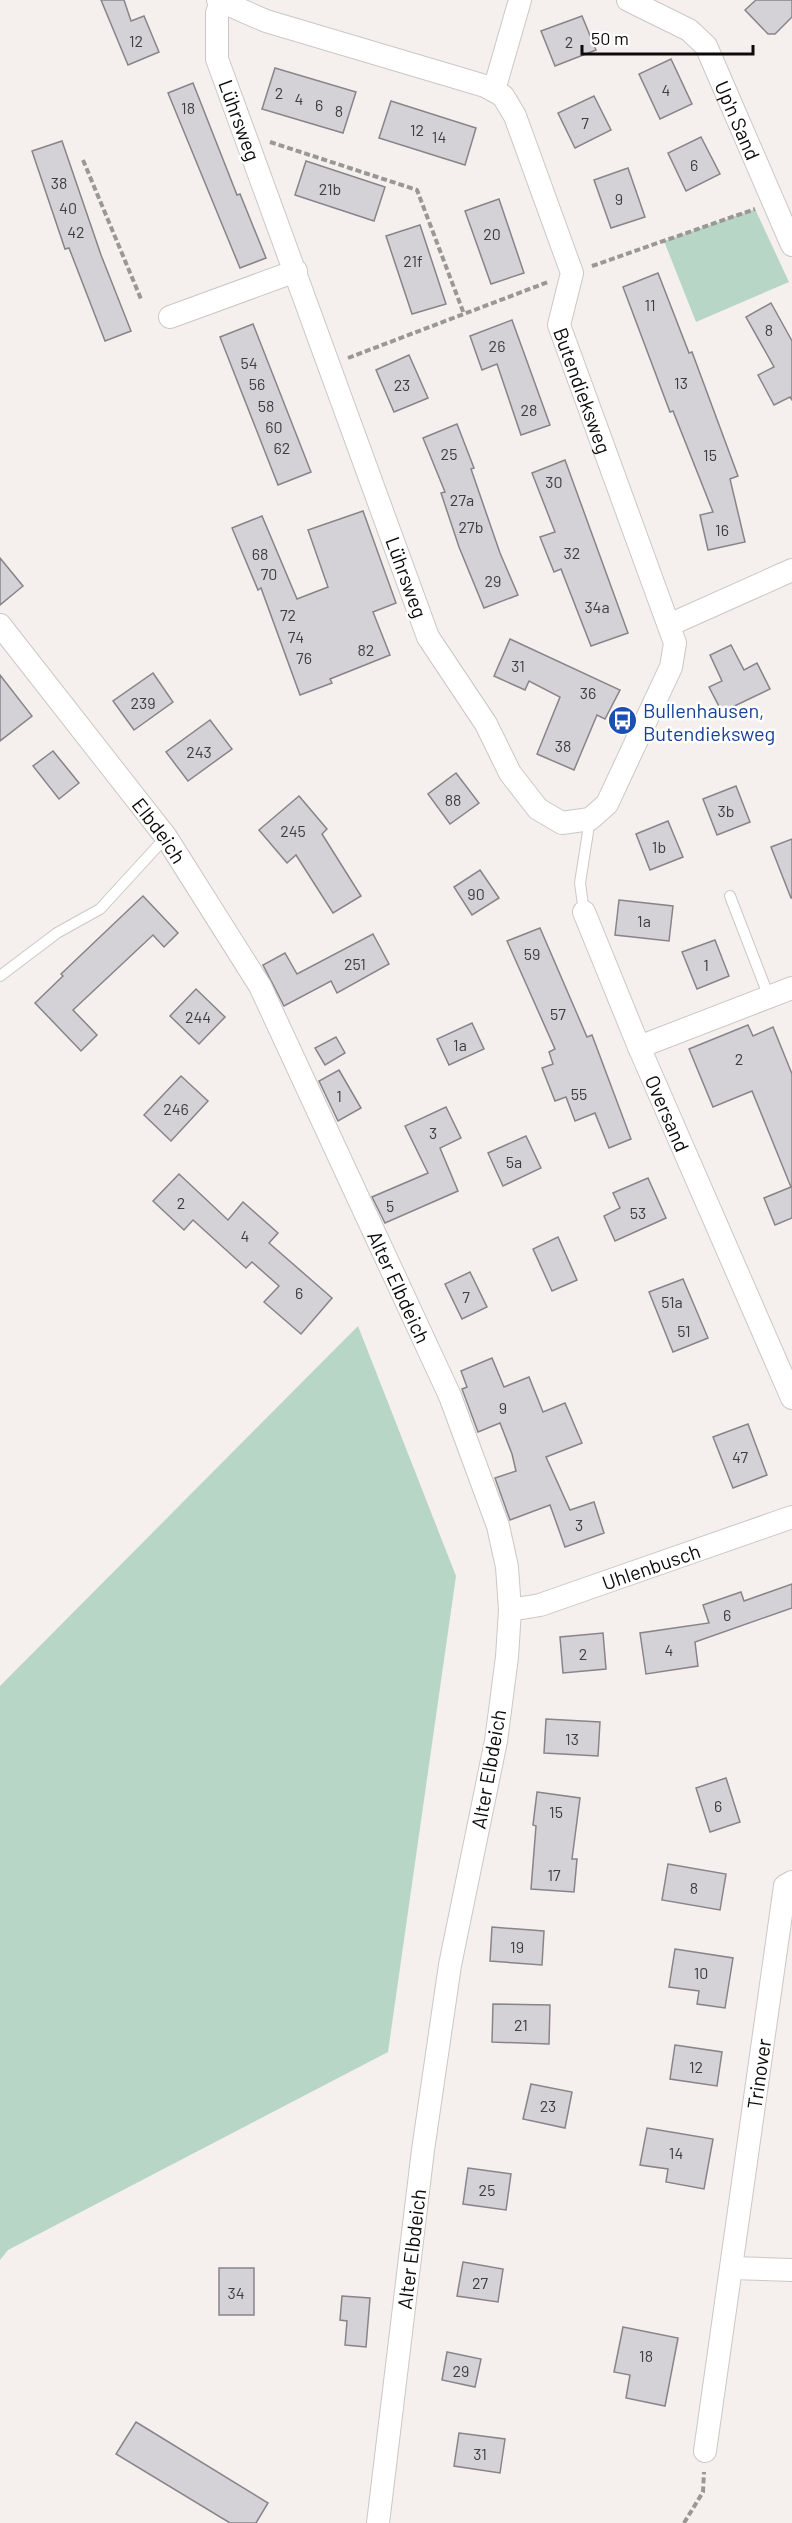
<svg xmlns="http://www.w3.org/2000/svg" width="792" height="2523" viewBox="0 0 792 2523" font-family="Barlow,sans-serif">
<rect width="100%" height="100%" fill="#f5f0ed"/>
<g fill="#b7d6c6">
<path d="M755 209 789 282 696 322 664 241Z"/>
<path d="M358 1326 456 1576 388 2052 8 2250 0 2260V1686Z"/>
</g>
<g fill="#d4d2d7" stroke="#87858a" stroke-width="1.5">
<path d="M101 0H124L131 21 144 16 159 52 128 65Z"/>
<path d="M756 0H792V17L775 34H768L745 10Z"/>
<path d="M582 16 596 50 555 66 541 31Z"/>
<path d="M671 59 692 104 660 119 639 74Z"/>
<path d="M275 68 356 92 343 133 262 109Z"/>
<path d="M193 83 237 195 240 194 266 258 240 268 168 93Z"/>
<path d="M594 96 611 130 575 148 558 113Z"/>
<path d="M391 101 476 128 465 165 379 138Z"/>
<path d="M701 137 720 174 686 191 668 153Z"/>
<path d="M62 141 101 255 131 331 105 341 69 248 65 249 32 151Z"/>
<path d="M306 161 385 187 374 221 295 195Z"/>
<path d="M628 168 645 217 611 228 594 180Z"/>
<path d="M499 199 524 273 491 284 465 211Z"/>
<path d="M420 225 446 304 412 314 386 236Z"/>
<path d="M658 273 689 353 692 352 738 476 730 479 745 542 708 550 700 515 713 512 673 411 670 412 623 287Z"/>
<path d="M771 303 792 341V400L790 397 774 405 758 375 774 367 746 317Z"/>
<path d="M512 320 550 425 521 435 497 364 482 370 470 336Z"/>
<path d="M253 324 311 472 278 485 220 337Z"/>
<path d="M409 355 428 398 394 412 376 370Z"/>
<path d="M457 424 474 468 471 469 500 553 518 595 484 608 459 547 441 493 445 492 423 438Z"/>
<path d="M565 460 628 633 591 646 561 569 554 572 540 537 555 532 532 473Z"/>
<path d="M363 511 396 603 373 612 390 655 330 679 332 683 300 695 261 588 258 590 232 528 262 516 297 599 328 587 308 530Z"/>
<path d="M0 558 23 586 0 605Z"/>
<path d="M510 639 620 690 605 719 597 715 574 770 537 754 560 697 529 681 525 690 494 676Z"/>
<path d="M731 645 744 670 757 663 770 689 722 712 709 687 722 681 710 655Z"/>
<path d="M153 673 173 702 134 730 113 701Z"/>
<path d="M0 675 32 716 0 741Z"/>
<path d="M210 720 232 749 188 781 166 752Z"/>
<path d="M53 751 79 783 59 799 33 766Z"/>
<path d="M456 773 479 803 450 824 428 794Z"/>
<path d="M736 786 750 822 717 835 703 799Z"/>
<path d="M299 796 327 829 322 834 361 896 333 913 296 855 287 863 259 830Z"/>
<path d="M668 821 683 857 650 870 636 834Z"/>
<path d="M792 839V898H791L771 847Z"/>
<path d="M480 870 499 898 472 915 454 887Z"/>
<path d="M143 896 178 933 164 947 153 935 73 1010 97 1035 81 1051 35 1003 63 976 61 974Z"/>
<path d="M619 900 673 906 669 941 615 935Z"/>
<path d="M540 928 587 1037 592 1035 631 1139 609 1148 595 1113 575 1121 566 1097 555 1101 542 1068 553 1064 549 1052 555 1049 507 941Z"/>
<path d="M373 934 389 964 337 993 331 981 284 1006 263 965 285 953 297 974Z"/>
<path d="M715 940 729 976 697 989 682 952Z"/>
<path d="M196 989 225 1017 199 1044 170 1016Z"/>
<path d="M472 1023 484 1049 449 1065 437 1039Z"/>
<path d="M748 1025 753 1036 773 1027 792 1074V1218L775 1225 764 1198 791 1187 752 1091 713 1107 689 1049Z"/>
<path d="M336 1037 345 1053 325 1065 315 1048Z"/>
<path d="M339 1070 361 1108 338 1121 319 1081Z"/>
<path d="M181 1076 208 1101 171 1141 144 1115Z"/>
<path d="M446 1107 461 1138 440 1148 458 1191 385 1223 372 1197 428 1173 405 1126Z"/>
<path d="M526 1136 541 1168 503 1186 488 1153Z"/>
<path d="M179 1174 228 1220 243 1202 278 1233 269 1243 332 1298 301 1334 264 1302 279 1286 252 1262 246 1268 193 1220 184 1230 153 1201Z"/>
<path d="M648 1178 666 1218 615 1241 604 1216 620 1208 613 1193Z"/>
<path d="M558 1237 577 1280 552 1291 533 1249Z"/>
<path d="M470 1272 487 1307 462 1319 445 1284Z"/>
<path d="M683 1279 708 1338 673 1352 649 1292Z"/>
<path d="M492 1358 504 1387 529 1377 543 1412 565 1403 582 1443 546 1457 570 1510 594 1502 604 1533 565 1547 550 1505 510 1520 495 1478 516 1471 512 1454 500 1423 478 1432 462 1389 467 1387 461 1371Z"/>
<path d="M748 1424 767 1475 733 1488 713 1437Z"/>
<path d="M792 1584V1608L695 1642 698 1666 646 1674 640 1633 709 1623 703 1605 741 1592 744 1601Z"/>
<path d="M603 1633 606 1669 563 1673 560 1637Z"/>
<path d="M546 1719 600 1722 598 1756 544 1753Z"/>
<path d="M726 1778 740 1822 710 1832 696 1788Z"/>
<path d="M537 1792 580 1798 572 1859H577L574 1892 531 1889 536 1826 533 1825Z"/>
<path d="M668 1864 726 1874 720 1910 662 1900Z"/>
<path d="M492 1927 544 1931 542 1965 490 1961Z"/>
<path d="M675 1949 733 1958 725 2008 697 2004 699 1991 669 1987Z"/>
<path d="M493 2004 550 2005 549 2044 492 2042Z"/>
<path d="M675 2045 722 2052 717 2086 670 2079Z"/>
<path d="M531 2084 572 2092 565 2128 523 2119Z"/>
<path d="M647 2128 713 2139 704 2189 666 2182 668 2169 640 2165Z"/>
<path d="M468 2168 511 2174 506 2210 463 2204Z"/>
<path d="M463 2262 503 2269 498 2302 457 2296Z"/>
<rect x="219" y="2268" width="35" height="47"/>
<path d="M342 2296 370 2298 366 2347 345 2345 347 2321 340 2320Z"/>
<path d="M623 2327 678 2338 665 2406 626 2398 630 2375 614 2372Z"/>
<path d="M447 2352 481 2359 475 2387 442 2380Z"/>
<path d="M136 2422 268 2503 256 2523H230L116 2454Z"/>
<path d="M459 2433 505 2439 500 2473 454 2466Z"/>
</g>
<g fill="none" stroke-linecap="round" stroke-linejoin="round">
<defs>
<g id="lane">
<path d="M730 896 769 997"/>
<path d="M584 912 580 883 590 819"/>
<path d="M0 976 57 933 100 909 166 837"/>
</g>
<g id="street">
<path id="s1" d="M218 0 266 21 485 86 503 96 515 116 572 273 559 325 675 643 671 667 607 804 590 819 562 823 538 809 510 773 486 724 428 637 217 59V13L221 2"/>
<path id="s2" d="M628 0 689 30 706 46 792 245"/>
<path d="M494 90 520 0"/>
<path d="M170 317 296 271"/>
<path id="s3" d="M0 625 166 837 260 986 450 1396 498 1526 507 1567 510 1610 507 1657 496 1741 450 1965 423 2150 378 2523"/>
<path d="M669 625 792 570"/>
<path id="s4" d="M584 912 639 1047 792 1398"/>
<path d="M639 1047 792 988"/>
<path id="s5" d="M510 1610 540 1605 792 1517"/>
<path d="M732 2268 792 2270"/>
<path id="s6" d="M705 2451 785 1886 792 1882"/>
</g>
</defs>
<use href="#lane" stroke="#ccc7c4" stroke-width="12"/>
<use href="#street" stroke="#ccc7c4" stroke-width="24"/>
<g stroke="#9a9794" stroke-width="4" stroke-dasharray="6 3" stroke-linecap="butt">
<path d="M270 142 417 190 464 314"/>
<path d="M83 160 141 299"/>
<path d="M592 266 755 209"/>
<path d="M348 358 548 282"/>
<path d="M684 2523 703 2492 704 2472"/>
</g>
<use href="#lane" stroke="#fff" stroke-width="10"/>
<use href="#street" stroke="#fff" stroke-width="22"/>
</g>
<defs>
<symbol id="bus-disc" viewBox="-11 -11 22 22"><circle r="9.5" fill="#1a4fb4" stroke="#fff"/><path d="M-5-6H5V4H4V6H2V4H-2V6H-4V4H-5ZM-3.5-4V0h7V-4ZM-3.5 1.2v1.5H-2V1.2ZM2 1.2v1.5H3.5V1.2Z" fill="#fff"/></symbol>
</defs>
<g fill-rule="evenodd">
<use href="#bus-disc" x="606" y="704" width="33" height="33"/>
</g>
<g text-anchor="middle" dominant-baseline="central" stroke-width="5" stroke-linejoin="round" paint-order="stroke">
<g font-size="16" fill="#3f3d3d">
<text x="136" y="40">12</text>
<text x="569" y="41">2</text>
<text x="666" y="89">4</text>
<text x="279" y="92">2</text>
<text x="299" y="98">4</text>
<text x="319" y="104">6</text>
<text x="188" y="107">18</text>
<text x="339" y="110">8</text>
<text x="585" y="122">7</text>
<text x="417" y="129">12</text>
<text x="439" y="136">14</text>
<text x="694" y="164">6</text>
<text x="59" y="182">38</text>
<text x="330" y="188">21b</text>
<text x="619" y="198">9</text>
<text x="68" y="207">40</text>
<text x="76" y="231">42</text>
<text x="492" y="233">20</text>
<text x="413" y="260">21f</text>
<text x="650" y="304">11</text>
<text x="769" y="329">8</text>
<text x="497" y="345">26</text>
<text x="249" y="362">54</text>
<text x="681" y="382">13</text>
<text x="257" y="383">56</text>
<text x="402" y="384">23</text>
<text x="266" y="405">58</text>
<text x="529" y="409">28</text>
<text x="274" y="426">60</text>
<text x="282" y="447">62</text>
<text x="449" y="453">25</text>
<text x="710" y="454">15</text>
<text x="554" y="481">30</text>
<text x="462" y="499">27a</text>
<text x="471" y="526">27b</text>
<text x="722" y="529">16</text>
<text x="572" y="552">32</text>
<text x="260" y="553">68</text>
<text x="269" y="573">70</text>
<text x="493" y="580">29</text>
<text x="597" y="606">34a</text>
<text x="288" y="614">72</text>
<text x="296" y="636">74</text>
<text x="366" y="649">82</text>
<text x="304" y="657">76</text>
<text x="518" y="665">31</text>
<text x="588" y="692">36</text>
<text x="143" y="702">239</text>
<text x="563" y="745">38</text>
<text x="199" y="751">243</text>
<text x="453" y="799">88</text>
<text x="726" y="810">3b</text>
<text x="293" y="830">245</text>
<text x="659" y="846">1b</text>
<text x="476" y="893">90</text>
<text x="644" y="920">1a</text>
<text x="532" y="953">59</text>
<text x="355" y="963">251</text>
<text x="706" y="964">1</text>
<text x="558" y="1013">57</text>
<text x="198" y="1016">244</text>
<text x="460" y="1044">1a</text>
<text x="739" y="1058">2</text>
<text x="579" y="1093">55</text>
<text x="339" y="1095">1</text>
<text x="176" y="1108">246</text>
<text x="433" y="1132">3</text>
<text x="514" y="1161">5a</text>
<text x="181" y="1202">2</text>
<text x="390" y="1205">5</text>
<text x="638" y="1212">53</text>
<text x="245" y="1235">4</text>
<text x="299" y="1292">6</text>
<text x="466" y="1296">7</text>
<text x="672" y="1301">51a</text>
<text x="684" y="1330">51</text>
<text x="503" y="1407">9</text>
<text x="740" y="1456">47</text>
<text x="579" y="1524">3</text>
<text x="727" y="1614">6</text>
<text x="669" y="1649">4</text>
<text x="583" y="1653">2</text>
<text x="572" y="1738">13</text>
<text x="718" y="1805">6</text>
<text x="556" y="1811">15</text>
<text x="554" y="1874">17</text>
<text x="694" y="1887">8</text>
<text x="517" y="1946">19</text>
<text x="701" y="1972">10</text>
<text x="521" y="2024">21</text>
<text x="696" y="2066">12</text>
<text x="548" y="2105">23</text>
<text x="676" y="2152">14</text>
<text x="487" y="2189">25</text>
<text x="480" y="2282">27</text>
<text x="236" y="2292">34</text>
<text x="646" y="2355">18</text>
<text x="461" y="2370">29</text>
<text x="480" y="2453">31</text>
</g>
<g font-size="20" fill="#0d0b0a" stroke="#fff">
<text transform="translate(240 120) rotate(70)">Lührsweg</text>
<text stroke="none"><textPath href="#s2" startOffset="172">Up'n Sand</textPath></text>
<text stroke="none"><textPath href="#s1" startOffset="615">Butendieksweg</textPath></text>
<text transform="translate(407 577) rotate(70)">Lührsweg</text>
<text stroke="none"><textPath href="#s3" startOffset="260">Elbdeich</textPath></text>
<text stroke="none"><textPath href="#s4" startOffset="218">Oversand</textPath></text>
<text stroke="none"><textPath href="#s3" startOffset="777">Alter Elbdeich</textPath></text>
<text stroke="none"><textPath href="#s5" startOffset="148">Uhlenbusch</textPath></text>
<text transform="translate(488 1769) rotate(-80)">Alter Elbdeich</text>
<text stroke="none"><textPath href="#s6" startOffset="381">Trinover</textPath></text>
<text transform="translate(411 2249) rotate(-83)">Alter Elbdeich</text>
</g>
<g font-size="20" fill="#164399" stroke="#fff" text-anchor="start">
<text x="643" y="710">Bullenhausen,<tspan x="643" dy="23">Butendieksweg</tspan></text>
</g>
</g>
<path d="M582 45v9h171v-9" fill="none" stroke="#0d0b0a" stroke-width="3"/>
<text x="591" y="45" font-size="18" fill="#0d0b0a" stroke="#ffffff" stroke-width="4.5" paint-order="stroke">50 m</text>
</svg>
